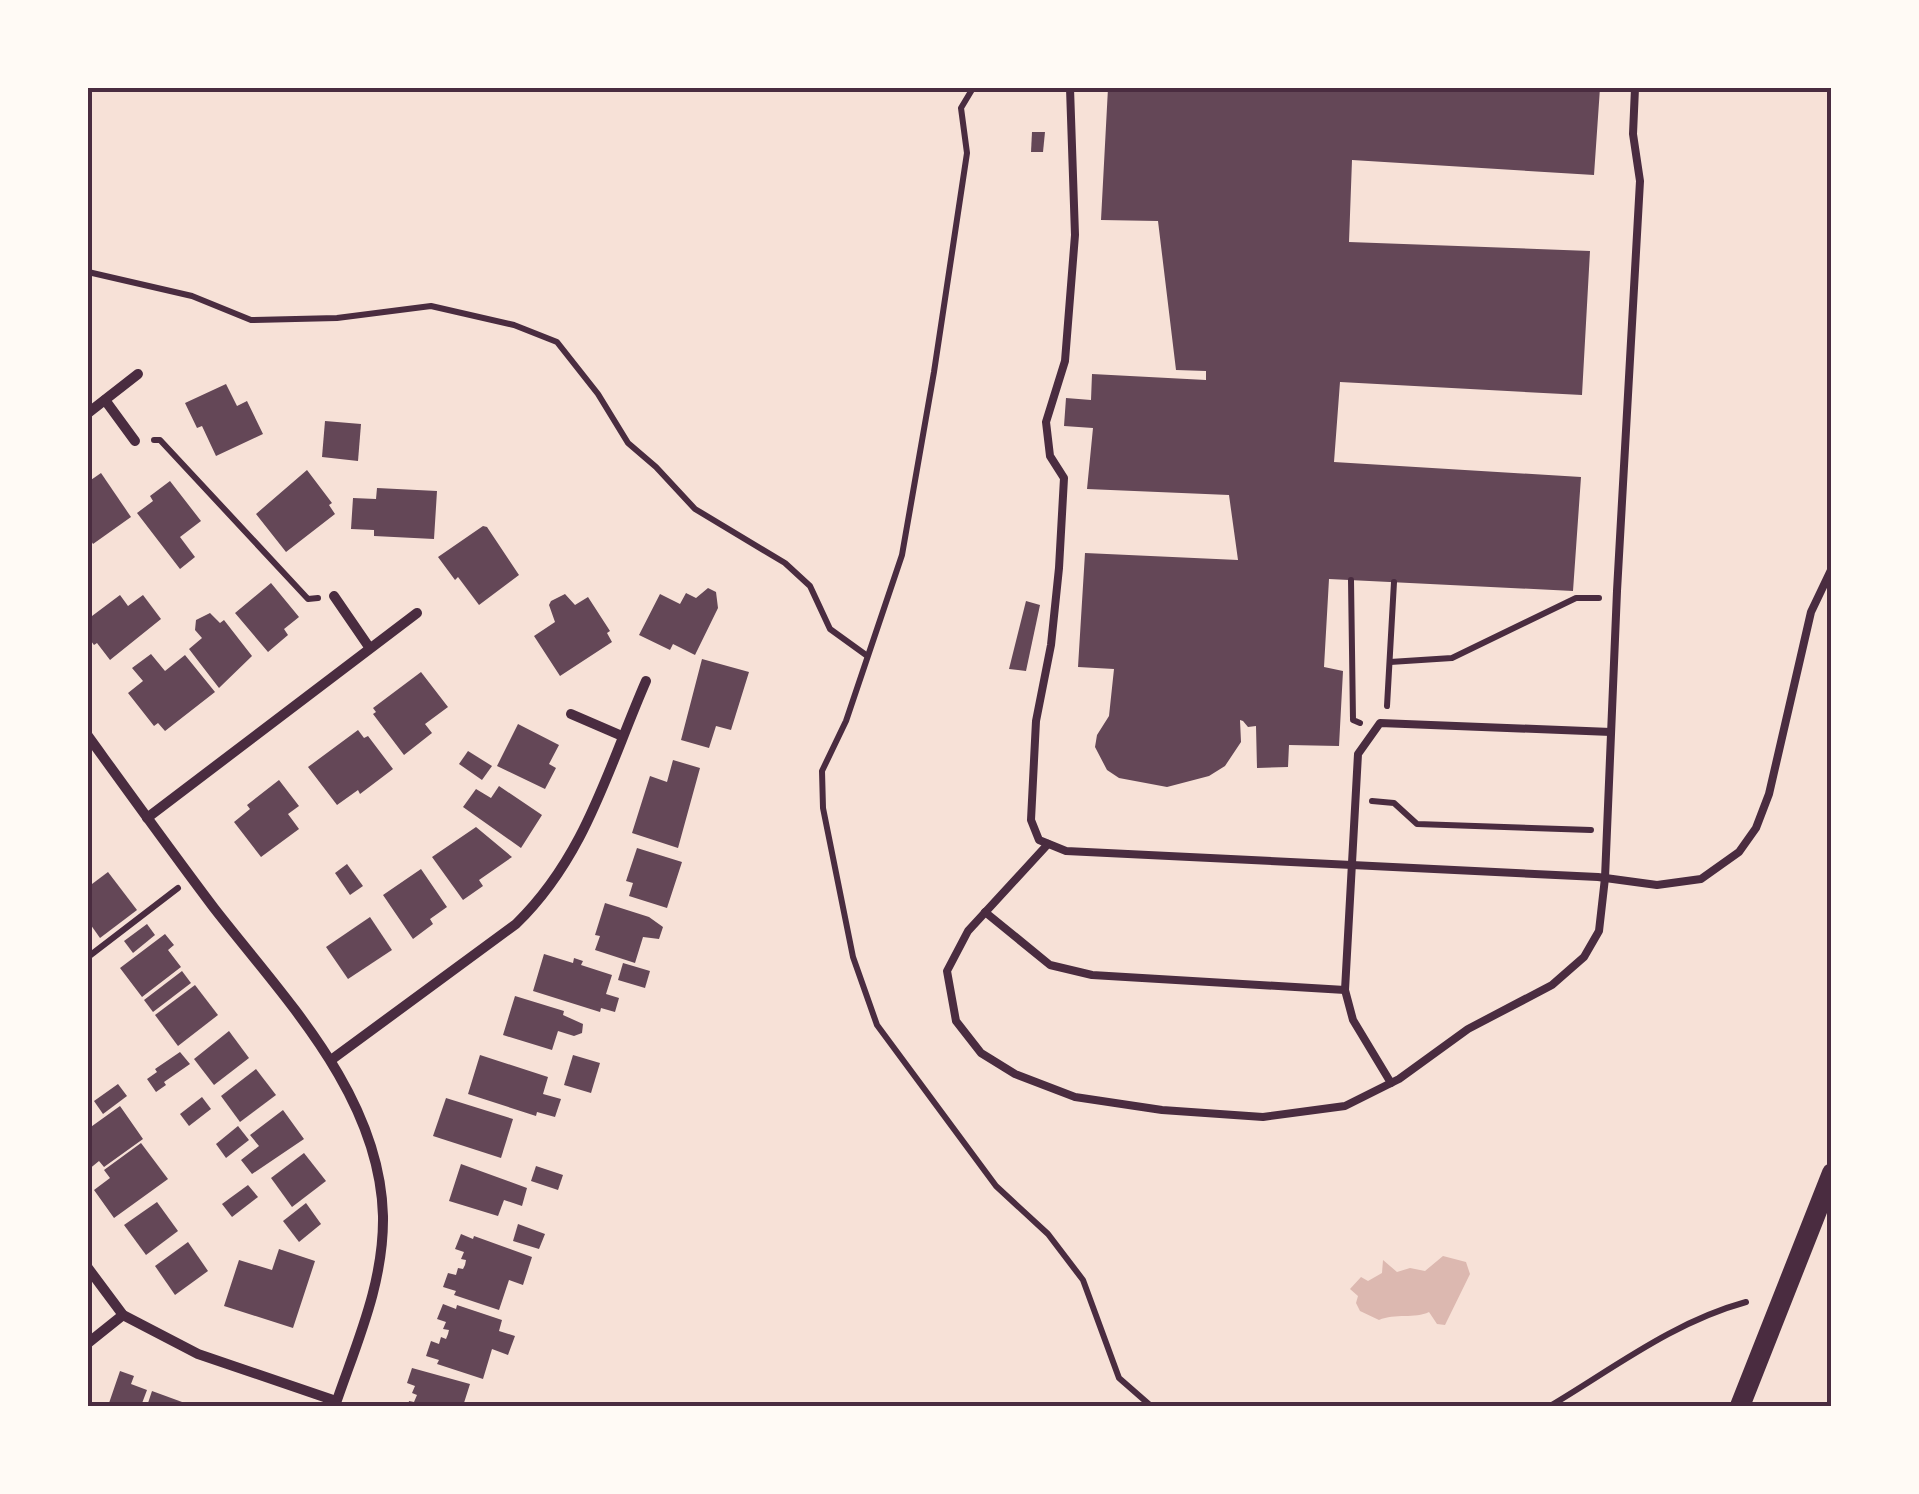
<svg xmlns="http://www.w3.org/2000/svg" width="1919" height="1494" viewBox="0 0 1919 1494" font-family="Lato,sans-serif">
<rect width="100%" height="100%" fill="#f7e1d7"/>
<path fill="#dcb8b0" d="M1443 1256 1466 1262 1470 1274 1445 1325 1437 1324 1429 1312C1415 1319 1395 1313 1379 1320L1360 1311 1356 1303 1358 1296 1350 1289 1361 1277 1368 1281 1382 1273 1383 1260 1397 1272 1410 1268 1425 1271Z"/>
<g fill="#644757">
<path d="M1108 88H1600L1594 175 1352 160 1349 242 1590 251 1582 395 1340 382 1334 462 1581 477 1573 591 1329 579 1324 667 1343 671 1339 746 1289 745 1288 767 1257 768 1256 726 1248 727 1243 721 1240 720 1241 742 1225 766 1209 776 1167 787 1119 778 1107 770 1095 747 1097 735 1109 716 1114 669 1078 667 1085 553 1238 560 1229 495 1087 489 1093 428 1064 426 1066 398 1091 400 1092 374 1206 380V371L1176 370 1158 221 1101 220Z"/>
<path d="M1032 132H1045L1043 152H1031Z"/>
<path d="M226 384 237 406 247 401 263 434 216 456 202 426 197 428 185 403Z"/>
<path d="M325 421 361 424 358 461 322 457Z"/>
<path d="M307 470 332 503 329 505 335 514 286 552 256 514Z"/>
<path d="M101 473 131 517 93 544 88 536V482Z"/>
<path d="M170 481 201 521 180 537 195 557 180 569 137 513 153 501 150 496Z"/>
<path d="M377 488 437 491 434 539 374 536V530L351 529 353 498 376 499Z"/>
<path d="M483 526 487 527 519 575 479 605 458 577 455 580 438 557Z"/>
<path d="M271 583 299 617 284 629 288 635 268 652 235 613Z"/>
<path d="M708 588 716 592 718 608 695 655 673 644 670 650 639 635 660 594 680 604 686 593 696 598Z"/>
<path d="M565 594 575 605 588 597 610 631 607 633 612 642 560 676 534 636 555 622 549 605 551 601Z"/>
<path d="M120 595 128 606 143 595 161 619 110 660 97 643 94 645 88 637V619Z"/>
<path d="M1026 601 1040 605 1026 671 1009 669Z"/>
<path d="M210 613 220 623 224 620 252 656 219 688 189 649 202 638 195 630 196 620Z"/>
<path d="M151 654 165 671 185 655 215 692 165 731 158 723 154 726 128 693 143 681 132 668Z"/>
<path d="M702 659 749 672 731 730 716 726 709 748 681 740Z"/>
<path d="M421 672 448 707 425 724 432 733 404 755 373 714 376 712 373 708Z"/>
<path d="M518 724 559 745 549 764 556 768 545 789 497 766Z"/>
<path d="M358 730 364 738 368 736 393 769 360 794 358 790 337 805 308 767Z"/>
<path d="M468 751 492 766 482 780 459 764Z"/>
<path d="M673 760 700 768 678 848 632 833 650 776 667 782Z"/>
<path d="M279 780 299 806 288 814 299 829 261 857 234 822 250 809 247 805Z"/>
<path d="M499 786 542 815 521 848 463 807 476 789 491 798Z"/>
<path d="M476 827 512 857 479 880 483 886 463 900 432 857Z"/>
<path d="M637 848 682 862 667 908 629 896 633 883 626 881Z"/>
<path d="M347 864 363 886 350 895 335 873Z"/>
<path d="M421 869 447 907 430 919 433 924 413 939 383 895Z"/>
<path d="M108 872 137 910 100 938 88 921V887Z"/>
<path d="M605 903 649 917 663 927 659 939 643 937 635 963 595 950 600 936 595 935Z"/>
<path d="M370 917 392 950 348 979 326 947Z"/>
<path d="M147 924 155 935 133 953 124 941Z"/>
<path d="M165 934 174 945 168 950 181 967 142 997 120 968Z"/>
<path d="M544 954 573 963 574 958 583 961 581 965 612 975 606 994 619 998 615 1012 601 1008 600 1012 533 991Z"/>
<path d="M623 963 650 971 645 988 618 980Z"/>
<path d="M182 971 191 983 153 1012 144 1000Z"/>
<path d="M195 985 218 1015 178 1046 155 1015Z"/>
<path d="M515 996 564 1011 563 1015 583 1024 582 1033 574 1036 558 1031 552 1050 503 1035Z"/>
<path d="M229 1031 249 1058 214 1085 194 1059Z"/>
<path d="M180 1052 190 1064 164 1082 166 1085 156 1092 147 1079 157 1072 155 1069Z"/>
<path d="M480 1055 548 1077 543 1094 561 1099 555 1117 537 1112 536 1116 468 1094Z"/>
<path d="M573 1055 600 1063 591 1093 564 1085Z"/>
<path d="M256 1069 276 1095 240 1122 221 1096Z"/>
<path d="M118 1084 127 1096 103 1114 94 1101Z"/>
<path d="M202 1097 211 1109 189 1126 180 1114Z"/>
<path d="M446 1098 513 1119 501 1158 433 1136Z"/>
<path d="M120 1106 143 1139 104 1167 99 1161 88 1170V1129Z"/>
<path d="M283 1110 304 1139 252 1174 241 1160 259 1146 250 1135Z"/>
<path d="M238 1126 249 1140 226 1158 216 1144Z"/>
<path d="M141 1143 168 1179 114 1218 94 1190 110 1178 104 1170Z"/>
<path d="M304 1153 326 1181 292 1207 271 1178Z"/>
<path d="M461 1164 527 1188 522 1206 504 1200 498 1216 449 1201Z"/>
<path d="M536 1166 563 1175 558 1190 531 1181Z"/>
<path d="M248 1185 258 1197 232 1217 222 1204Z"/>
<path d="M157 1202 178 1231 146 1255 124 1225Z"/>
<path d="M306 1203 321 1224 299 1242 283 1221Z"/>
<path d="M518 1224 545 1234 539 1249 513 1241Z"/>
<path d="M461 1234 473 1239 474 1236 532 1257 523 1285 509 1280 499 1310 454 1295 456 1291 443 1287 448 1273 456 1275 458 1268 463 1269 465 1265 466 1260 461 1259 464 1252 455 1249Z"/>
<path d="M188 1242 208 1271 175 1295 155 1266Z"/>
<path d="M279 1249 315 1261 293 1328 224 1306 239 1260 272 1270Z"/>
<path d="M443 1304 456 1309 457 1305 502 1320 499 1331 515 1336 508 1355 492 1349 483 1379 437 1364 439 1360 426 1356 431 1341 439 1344 441 1337 446 1339 448 1334 449 1330 443 1329 446 1322 437 1319Z"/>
<path d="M412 1368 470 1384 463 1406H408L409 1401 414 1402 417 1395 412 1393 415 1386 407 1383Z"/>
<path d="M120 1371 134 1376 131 1384 147 1390 141 1406H108Z"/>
<path d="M152 1391 193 1406H147Z"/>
</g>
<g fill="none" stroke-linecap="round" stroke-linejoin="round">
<g stroke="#4a2c40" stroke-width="6">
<path d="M973 88 961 108 967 153 934 372 902 555 846 721 822 771 823 808 853 957 877 1025 996 1186 1048 1234 1083 1280 1119 1378 1151 1406"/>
<path d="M88 272 192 296 251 320 337 318 431 306 514 325 557 342 598 394 628 443 656 467 695 509 785 563 810 586 830 629 866 655"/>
<path d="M154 440H160L308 599 318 598"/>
<path d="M1351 580 1353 720 1360 723"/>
<path d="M1390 662 1452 658 1576 598H1599"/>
<path d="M1387 706 1394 582"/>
<path d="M1372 801 1394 803 1417 824 1591 830"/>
<path d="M88 957 178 888"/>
<path d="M1550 1406C1614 1368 1673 1322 1746 1302"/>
</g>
<g stroke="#4a2c40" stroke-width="8">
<path d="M1070 88 1075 235 1065 361 1046 422 1050 456 1064 478 1059 568 1051 645 1036 721 1031 820 1039 840 1066 851 1598 877 1657 885 1701 879 1739 852 1756 828 1769 794 1811 612 1832 568"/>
<path d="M1048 844 968 931 947 971 956 1021 981 1053 1015 1074 1075 1097 1162 1110 1263 1117 1345 1106 1399 1079 1468 1029 1552 985 1584 957 1599 931 1605 878 1617 591 1640 181 1633 134 1635 88"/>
<path d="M985 912 1050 965 1092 975 1345 990"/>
<path d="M1391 1083 1353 1020 1345 990 1358 754 1380 723 1611 732"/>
</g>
<g stroke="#4a2c40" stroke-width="10">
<path d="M105 400 135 441"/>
<path d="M88 413 138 374"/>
<path d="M334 596 369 647"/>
<path d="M571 714 622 736"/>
<path d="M88 736C130 794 171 851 214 908 284 998 380 1095 383 1216 384 1284 356 1344 335 1406"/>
<path d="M147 818 417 613"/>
<path d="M331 1060 516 924C586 856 608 768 646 681"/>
<path d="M88 1268 123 1315 198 1354 336 1401"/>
<path d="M88 1343 123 1315"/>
</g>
<path stroke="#4a2c40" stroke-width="20" d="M1740 1406 1832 1173"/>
</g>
<rect width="1919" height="1494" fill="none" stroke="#fffaf5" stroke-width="180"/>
<rect x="90" y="90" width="1739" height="1314" fill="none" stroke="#4a2c40" stroke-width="4"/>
</svg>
